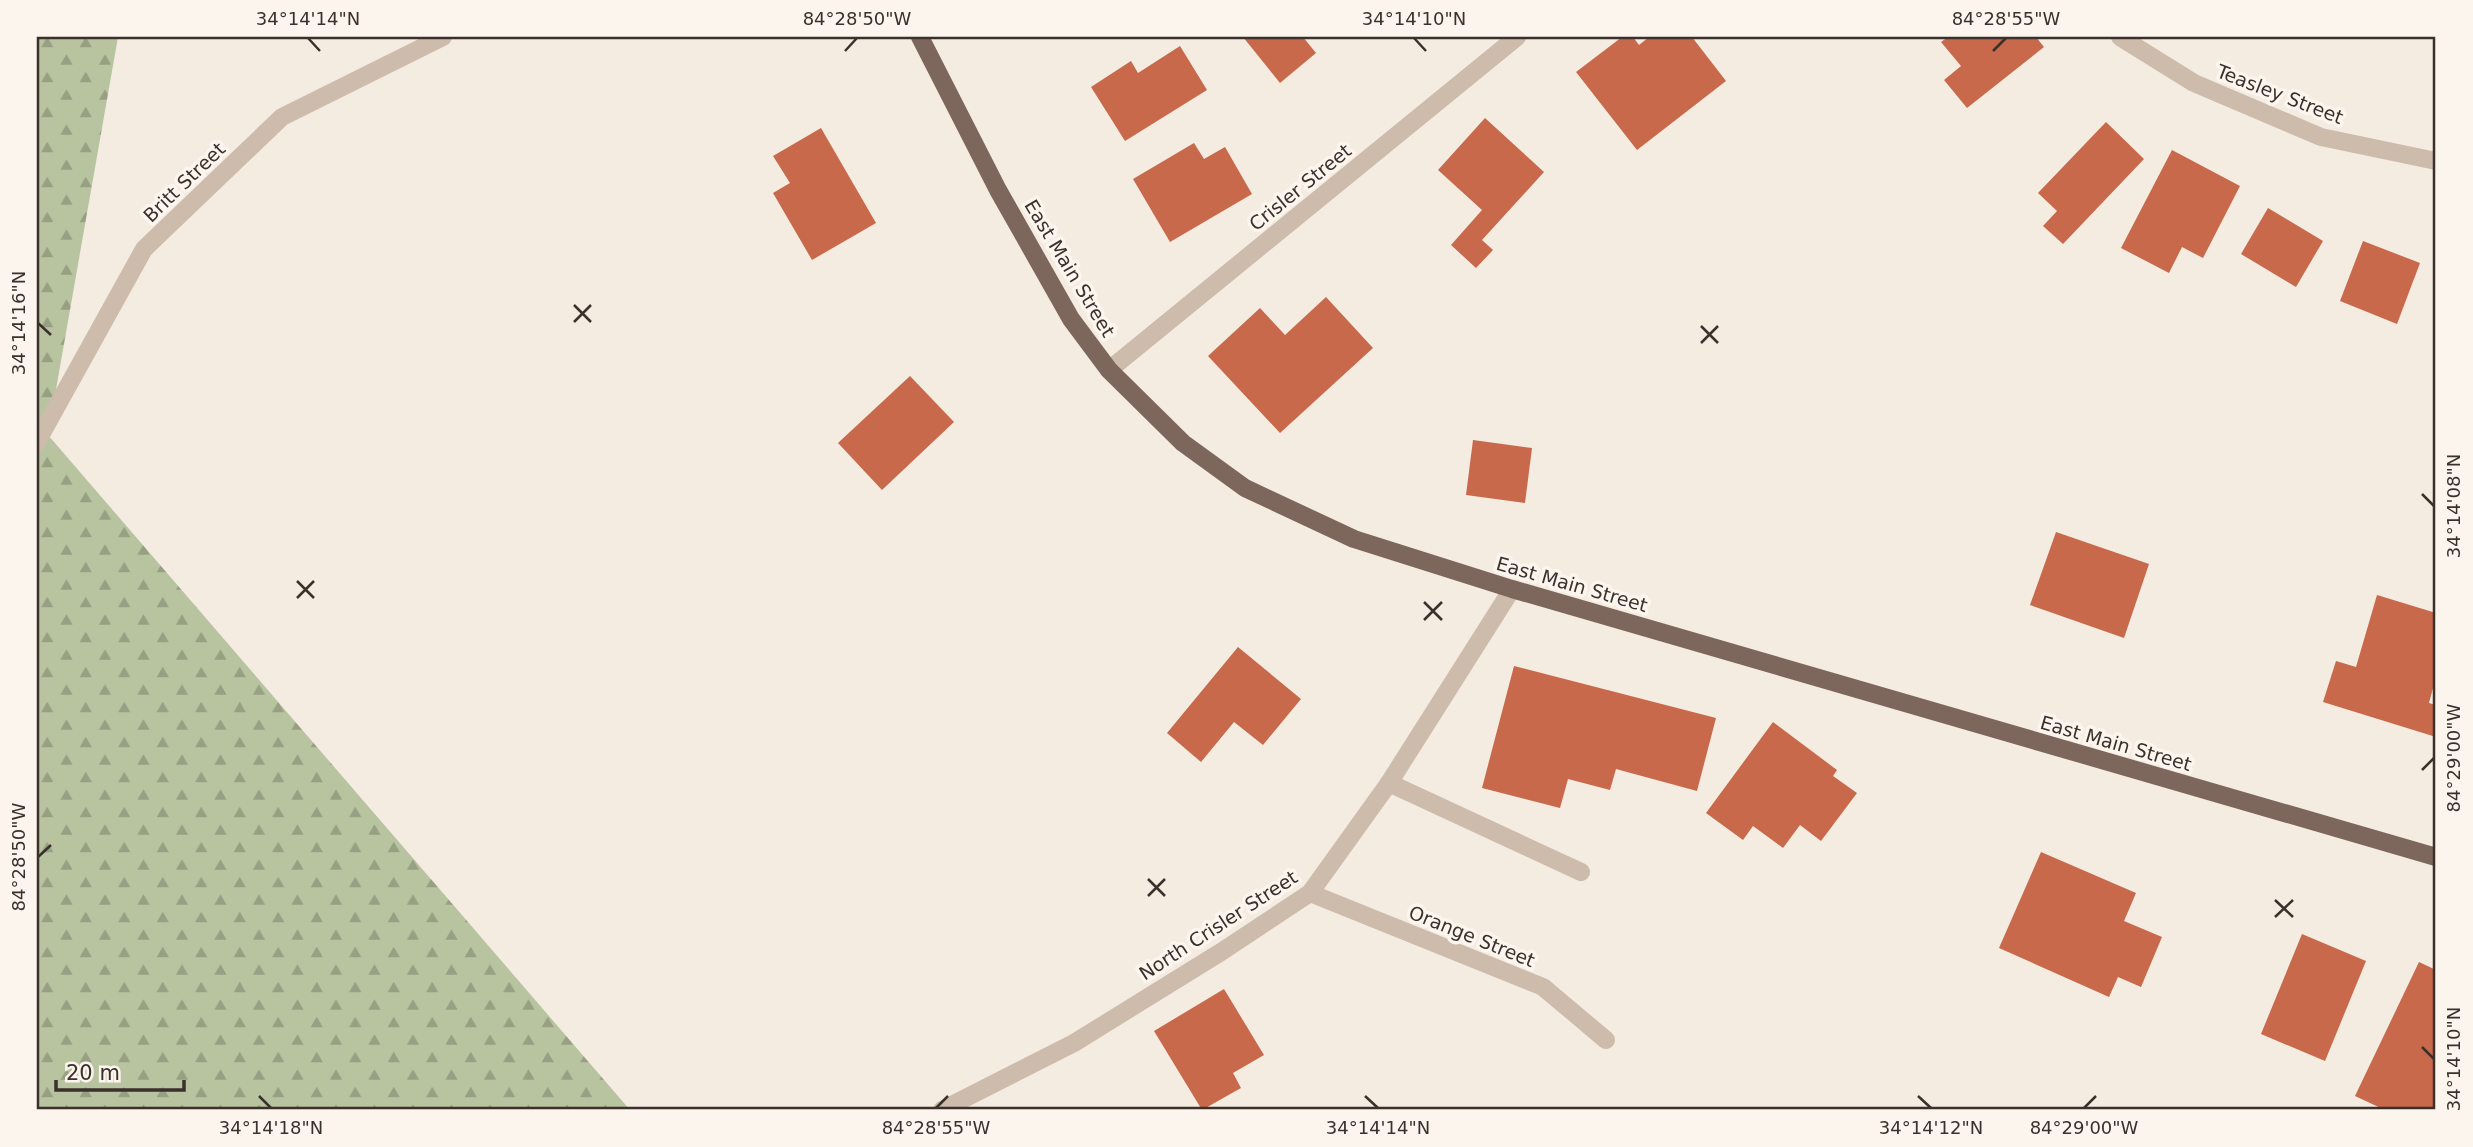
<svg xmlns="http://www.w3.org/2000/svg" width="2473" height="1147" viewBox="0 0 2473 1147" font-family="'DejaVu Sans',sans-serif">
<defs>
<pattern id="forest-firs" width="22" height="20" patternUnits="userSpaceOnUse" patternTransform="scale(1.75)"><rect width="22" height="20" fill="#b8c4a0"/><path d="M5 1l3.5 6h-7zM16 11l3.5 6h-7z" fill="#97a083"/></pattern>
</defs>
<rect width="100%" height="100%" fill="#f4ebe1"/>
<path fill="url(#forest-firs)" d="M37 37H118L48 435 630 1110H37Z"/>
<g fill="#c8694b">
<path d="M1243 37H1303L1316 53 1280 83Z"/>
<path d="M1622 37H1633L1639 45 1649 37H1692L1726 81 1637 150 1576 72Z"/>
<path d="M1948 37H2036L2044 47 1967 108 1944 80 1961 66 1941 42Z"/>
<path d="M1180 46 1207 90 1125 141 1091 87 1131 61 1138 73Z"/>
<path d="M1485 118 1544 172 1482 240 1493 250 1476 268 1451 245 1482 210 1438 170Z"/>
<path d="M2106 122 2144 159 2063 244 2043 226 2057 211 2038 193Z"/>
<path d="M821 128 876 223 812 260 773 193 790 183 773 156Z"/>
<path d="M1194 143 1204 159 1225 147 1252 194 1170 242 1133 179Z"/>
<path d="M2172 150 2240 186 2203 258 2182 247 2169 273 2121 248Z"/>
<path d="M2268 208 2323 241 2296 287 2241 254Z"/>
<path d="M2363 241 2420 263 2397 324 2340 301Z"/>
<path d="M1326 297 1373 348 1280 433 1208 356 1260 308 1285 335Z"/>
<path d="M910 376 954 422 882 490 838 443Z"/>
<path d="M1473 440 1532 448 1525 503 1466 495Z"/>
<path d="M2056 532 2149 564 2124 638 2030 605Z"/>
<path d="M2377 595 2436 613V677L2429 703 2436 705V737L2323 702 2336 661 2356 667Z"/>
<path d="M1238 647 1301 699 1263 745 1234 722 1201 762 1167 733Z"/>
<path d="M1514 666 1716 718 1697 791 1616 769 1610 790 1568 779 1560 808 1482 788Z"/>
<path d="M1773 722 1837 770 1833 776 1857 793 1821 841 1800 825 1783 848 1753 826 1743 840 1706 813Z"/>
<path d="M2041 852 2136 893 2124 921 2162 937 2141 987 2118 977 2109 997 1999 948Z"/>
<path d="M2302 934 2366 961 2325 1061 2261 1034Z"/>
<path d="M2419 962 2436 970V1105L2434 1110H2385L2355 1096Z"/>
<path d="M1224 989 1264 1055 1233 1073 1241 1088 1202 1110 1154 1031Z"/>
</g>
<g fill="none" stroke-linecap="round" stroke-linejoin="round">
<g stroke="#cdbbac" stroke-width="18">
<path d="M2120 37 2194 83 2321 137 2436 161"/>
<path d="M1109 370 1517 37"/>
<path d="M37 442 144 249 282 117 443 37"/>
<path d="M1389 783 1581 872"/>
<path d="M1310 893 1543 987 1606 1040"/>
<path d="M942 1110 1074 1043 1221 952 1310 893 1389 783 1512 589"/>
</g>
<path stroke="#7d675c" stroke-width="18" d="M920 37 998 190 1071 319 1109 370 1183 443 1245 488 1354 539 1512 589 2436 857"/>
</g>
<path fill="none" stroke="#3b302b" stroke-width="2.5" d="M308 38 320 51M1414 38 1426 51M845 51 857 38M1993 51 2006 38M574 305 591 322M574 322 591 305M38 323 51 335M1701 326 1718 343M1701 343 1718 326M2422 494 2434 506M297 581 314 598M297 598 314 581M1424 602 1442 620M1424 620 1442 602M2422 770 2434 758M38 857 51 845M1148 879 1165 896M1148 896 1165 879M2275 900 2293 917M2275 917 2293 900M2422 1047 2434 1059M259 1096 271 1108M1365 1096 1378 1108M1918 1096 1931 1108M936 1108 948 1096M2084 1108 2096 1096"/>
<g text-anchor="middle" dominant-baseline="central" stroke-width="7" stroke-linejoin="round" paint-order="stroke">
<g font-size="19" fill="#3b302b" stroke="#fbf5ee">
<text transform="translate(2280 94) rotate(21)">Teasley Street</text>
<text transform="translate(184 182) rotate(-44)">Britt Street</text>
<text transform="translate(1300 187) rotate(-39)">Crisler Street</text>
<text transform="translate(1070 268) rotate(59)">East Main Street</text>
<text transform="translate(1572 584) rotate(16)">East Main Street</text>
<text transform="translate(2116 743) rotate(16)">East Main Street</text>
<text transform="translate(1218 925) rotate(-33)">North Crisler Street</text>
<text transform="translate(1472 936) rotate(22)">Orange Street</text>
</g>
</g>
<rect width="2473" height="1147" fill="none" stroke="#fbf5ee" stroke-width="77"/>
<path d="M56 1080v10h128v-10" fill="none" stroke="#3b302b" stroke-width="3.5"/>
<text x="66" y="1080" font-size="21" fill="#3b302b" stroke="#fbf5ee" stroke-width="5" paint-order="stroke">20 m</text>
<rect x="38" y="38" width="2396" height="1070" fill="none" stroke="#3b302b" stroke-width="2.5"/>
<g font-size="18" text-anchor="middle" fill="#3b302b">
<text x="308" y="25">34°14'14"N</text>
<text x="857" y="25">84°28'50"W</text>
<text x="1414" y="25">34°14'10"N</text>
<text x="2006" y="25">84°28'55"W</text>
<text transform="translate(19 323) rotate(-90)" y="6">34°14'16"N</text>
<text transform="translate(2454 506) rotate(-90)" y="6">34°14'08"N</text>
<text transform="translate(2454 758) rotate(-90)" y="6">84°29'00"W</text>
<text transform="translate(19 857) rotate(-90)" y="6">84°28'50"W</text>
<text transform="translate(2454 1059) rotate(-90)" y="6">34°14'10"N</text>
<text x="271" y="1134">34°14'18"N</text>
<text x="936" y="1134">84°28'55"W</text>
<text x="1378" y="1134">34°14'14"N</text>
<text x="1931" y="1134">34°14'12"N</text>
<text x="2084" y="1134">84°29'00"W</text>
</g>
</svg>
